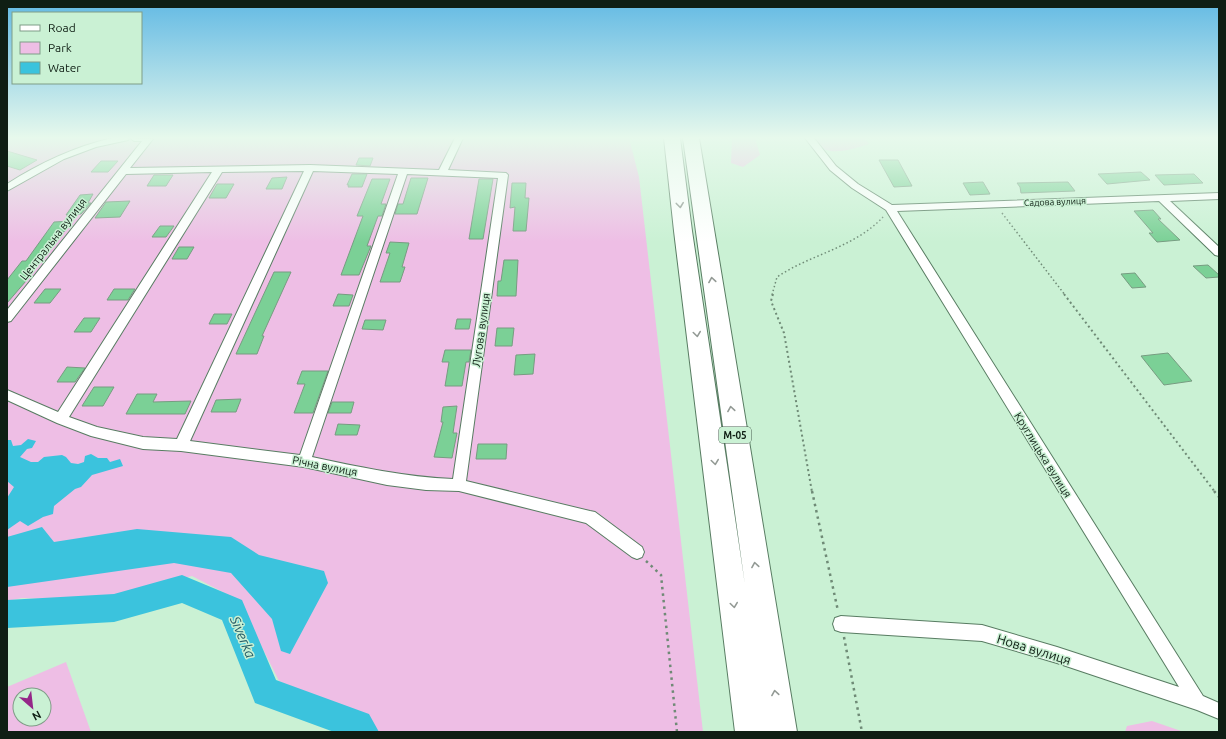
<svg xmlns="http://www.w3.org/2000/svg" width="1226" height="739" viewBox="0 0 1226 739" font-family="Ubuntu,sans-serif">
<rect width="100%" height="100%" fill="#caf1d4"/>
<g fill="#eebee5" fill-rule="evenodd">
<path d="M7 138H629L639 177 703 732H376L366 718 279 681 238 600 192 576 94 601 22 598 7 601Z"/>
<path d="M732 138H755L760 155 743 167 731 163Z"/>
<path d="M813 138H864L869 144C856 148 831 157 819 146 817 144 815 141 813 138Z"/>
<path d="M66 662 91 732H7V687ZM20 695H44V719H20Z"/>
<path d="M1152 721 1184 732H1125L1127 726Z"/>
</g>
<g fill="#3bc3dd">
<path d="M28 439 36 441 32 448 27 449 20 457 31 462H38L44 457 62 455 66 457 71 463 78 464 84 462 85 456 91 454 98 458H107L110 462 120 459 123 466 92 475 81 487 75 489 54 506 53 514 43 517 28 526 20 521 7 530V498L14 487 7 481V440H11L13 446 21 445Z"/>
<path d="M42 527 54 542 137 529 231 537 259 555 324 571 328 583 290 654 281 651 272 619 231 573 174 563 7 587V537Z"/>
</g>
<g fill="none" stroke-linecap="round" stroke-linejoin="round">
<path fill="#3bc3dd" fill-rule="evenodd" d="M182 575 242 600 276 680 369 714 379 732H334L255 703 222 620 182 603 114 622 7 628V600L114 594Z"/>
</g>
<g fill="#7bd096" stroke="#779c81">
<path d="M7 151 37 160 20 170 7 166Z"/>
<path d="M359 158H373L370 166 356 165Z"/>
<path d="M879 160H898L912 186 894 187Z"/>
<path d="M101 161H118L108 172H91Z"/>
<path d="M1141 172 1150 180 1107 184 1098 174Z"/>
<path d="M352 174H367L362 187H348L349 185H347Z"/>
<path d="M1194 174 1203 183 1164 185 1155 175Z"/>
<path d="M154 175H173L166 186H147Z"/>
<path d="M287 177 282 189H266L272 178Z"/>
<path d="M411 178H428L417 214H395L398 204H403Z"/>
<path d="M372 179H390L381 204H386L382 216H378L367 246H371L359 275H341L363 216H357Z"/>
<path d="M479 179H493L483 239H469Z"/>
<path d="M983 182 990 194 970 195 963 183Z"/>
<path d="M1068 182 1075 191 1021 193 1020 187 1017 183Z"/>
<path d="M512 183H526L525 198H529L526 231H513L515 207 510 208Z"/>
<path d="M217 184H234L226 198H209Z"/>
<path d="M93 194 88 203H91L81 214 66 215 80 195Z"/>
<path d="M130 201 120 217 95 218 106 202Z"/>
<path d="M1153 210 1161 219H1158L1180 240 1157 242 1149 233H1153L1134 211Z"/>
<path d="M71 221 64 232H61L47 252 24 280 26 281 7 303V280L22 261H26L54 222Z"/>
<path d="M160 226H174L166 237H152Z"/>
<path d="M390 242 409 243 402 267H405L400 282H380L390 253H386Z"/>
<path d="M179 247H194L187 259H172Z"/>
<path d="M504 260H518L516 296H497L498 281H501Z"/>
<path d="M1208 265 1219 275V277L1206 278 1193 266Z"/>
<path d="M274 272H291L262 336H264L257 354H236Z"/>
<path d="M1135 273 1146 287 1132 288 1121 274Z"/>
<path d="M45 289H61L50 303H34Z"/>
<path d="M114 289H135L128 300H107Z"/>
<path d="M338 294 353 295 349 306H333Z"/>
<path d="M214 314H232L227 324H209Z"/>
<path d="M84 318H100L91 332H74Z"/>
<path d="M457 319H471L469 329H455Z"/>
<path d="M365 320H386L383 330 362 329Z"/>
<path d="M497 328H514L512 346H495Z"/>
<path d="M445 350H471L469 362H466L462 386H445L449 362H442Z"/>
<path d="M1168 353 1192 381 1164 385 1141 356Z"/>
<path d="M535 354 533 374 514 375 516 355Z"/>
<path d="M67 367 85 368 75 382H57Z"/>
<path d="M302 371H328L313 413H294L305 384H297Z"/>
<path d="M94 387H114L103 406H82Z"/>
<path d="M137 394H157L153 402 191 401 185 414H126Z"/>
<path d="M241 399 236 412H211L216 400Z"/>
<path d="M332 402H354L351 413H328Z"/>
<path d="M457 406 453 433H457L452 458 434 457 443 422H441L443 407Z"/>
<path d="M338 424 360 425 357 435H335Z"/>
<path d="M478 444H507L506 459H476Z"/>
</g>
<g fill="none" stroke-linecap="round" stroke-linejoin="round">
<defs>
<g id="street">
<path d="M112 138H129L128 140 96 147 64 159 7 191V184C40 163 74 147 112 138Z"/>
<path d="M130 138 153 139 130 168 310 165 439 170 455 138H463L448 170 506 173 508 175 466 481 590 511 595 512 642 547 644 552 642 557 637 559 632 557 586 523 459 491 426 490 387 485 304 467 181 451 143 449 91 436 57 423 7 400V390L58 412 212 172 126 174 11 321 7 322V310L142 141H134ZM304 171 177 439 143 437 97 427 69 417 222 172ZM313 171 398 174 300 455 190 441ZM407 174 498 178 453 479C405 477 359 467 312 457Z"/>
<path d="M805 138H814L836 166 858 184 892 205 1219 193V199L1170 201 1219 247V256L1215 255 1159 201 897 211 1203 696 1219 703V719L1197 710 1057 663 982 641 841 632 835 630 833 624 835 618 841 616 982 625 1057 647 1179 687 886 210 852 188 830 170Z"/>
</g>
<path id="highway" d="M664 138H680L692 231 745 585 683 138H699L797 732H735L674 231Z"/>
</defs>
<use href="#street" stroke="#587c62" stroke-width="2"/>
<use href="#highway" stroke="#587c62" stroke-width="2"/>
<g stroke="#6f8a76" stroke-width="1.5" stroke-dasharray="1.5 2.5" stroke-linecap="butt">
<path d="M1002 213 1065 295"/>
<path d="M772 295 777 277C811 254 854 248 883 217"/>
</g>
<g stroke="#6f8a76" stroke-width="2" stroke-dasharray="2 3" stroke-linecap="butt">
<path d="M773 294 771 301 784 333 812 492"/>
<path d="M1064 294 1215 492"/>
</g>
<g stroke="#6f8a76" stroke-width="2.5" stroke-dasharray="2.5 4" stroke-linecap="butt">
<path d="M812 491 838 611"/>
<path d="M1214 491 1219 497"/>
<path d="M646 561 661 575 677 732"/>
<path d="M844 637 862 732"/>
</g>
<use href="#street" fill="#fff" fill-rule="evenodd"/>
<use href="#highway" fill="#fff" fill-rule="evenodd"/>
</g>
<defs><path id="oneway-chevron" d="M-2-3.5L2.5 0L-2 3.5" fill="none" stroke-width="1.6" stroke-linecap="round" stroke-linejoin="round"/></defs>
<g stroke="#939a95">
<use href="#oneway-chevron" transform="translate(680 205) rotate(83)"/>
<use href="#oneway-chevron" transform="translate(712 280) rotate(-99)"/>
<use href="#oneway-chevron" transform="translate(697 334) rotate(82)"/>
<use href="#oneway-chevron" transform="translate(731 409) rotate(-99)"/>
<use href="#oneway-chevron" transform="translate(715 462) rotate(82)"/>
<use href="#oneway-chevron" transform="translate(755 565) rotate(-99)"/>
<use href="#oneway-chevron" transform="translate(734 605) rotate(82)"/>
<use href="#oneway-chevron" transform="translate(775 693) rotate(-99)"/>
</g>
<linearGradient id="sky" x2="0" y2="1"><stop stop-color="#63bae4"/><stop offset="0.57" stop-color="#e7f9ec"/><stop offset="1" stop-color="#e7f9ec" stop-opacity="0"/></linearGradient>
<rect width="1226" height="242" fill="url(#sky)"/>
<g text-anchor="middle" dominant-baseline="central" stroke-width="3" stroke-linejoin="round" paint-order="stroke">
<g font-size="9" fill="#0f1e14" stroke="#caf1d4">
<text transform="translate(1055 202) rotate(-2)">Садова вулиця</text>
</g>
<rect fill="#caf1d4" stroke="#475d4e" stroke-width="1" x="719" y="427" width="32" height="16" rx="3"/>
<g font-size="10" font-weight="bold" fill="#0f1e14">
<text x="735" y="435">М-05</text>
</g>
<g font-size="11" fill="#0f1e14" stroke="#caf1d4">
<text transform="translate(53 239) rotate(-52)">Центральна вулиця</text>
<text transform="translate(481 330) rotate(-82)">Лугова вулиця</text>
<text transform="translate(1043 455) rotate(58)">Круглицька вулиця</text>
<text transform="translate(325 466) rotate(11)">Річна вулиця</text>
</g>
<g font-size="13" fill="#0f1e14" stroke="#caf1d4">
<text transform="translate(1034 649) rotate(17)">Нова вулиця</text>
</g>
<g font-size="14" font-style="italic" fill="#265c67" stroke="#caf1d4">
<text transform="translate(243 637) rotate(67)">Siverka</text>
</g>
</g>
<rect width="1226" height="739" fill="none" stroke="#0f1e14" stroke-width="16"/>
<rect x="12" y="12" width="130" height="72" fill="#caf1d4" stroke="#7f9d87"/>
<rect x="20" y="25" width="20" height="6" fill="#ffffff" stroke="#7f9d87"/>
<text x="48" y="32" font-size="12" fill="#0f1e14">Road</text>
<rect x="20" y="42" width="20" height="12" fill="#eebee5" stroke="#7f9d87"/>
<text x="48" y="52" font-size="12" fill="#0f1e14">Park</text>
<rect x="20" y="62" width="20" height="12" fill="#3bc3dd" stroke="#7f9d87"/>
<text x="48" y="72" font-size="12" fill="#0f1e14">Water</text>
<g transform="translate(32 707) rotate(152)"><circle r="19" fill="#caf1d4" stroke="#7f9d87"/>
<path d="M0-3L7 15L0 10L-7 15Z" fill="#952788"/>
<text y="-6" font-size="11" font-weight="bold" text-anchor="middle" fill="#0f1e14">N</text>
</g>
</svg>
